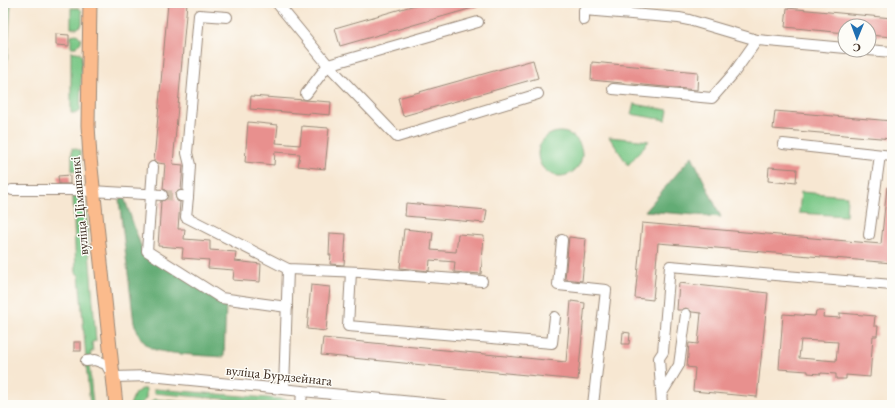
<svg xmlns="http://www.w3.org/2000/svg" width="895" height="408" viewBox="0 0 895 408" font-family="'EB Garamond',serif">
<rect width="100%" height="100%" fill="#fdfcf7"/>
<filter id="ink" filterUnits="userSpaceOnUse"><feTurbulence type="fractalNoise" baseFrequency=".025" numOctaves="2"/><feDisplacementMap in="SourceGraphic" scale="8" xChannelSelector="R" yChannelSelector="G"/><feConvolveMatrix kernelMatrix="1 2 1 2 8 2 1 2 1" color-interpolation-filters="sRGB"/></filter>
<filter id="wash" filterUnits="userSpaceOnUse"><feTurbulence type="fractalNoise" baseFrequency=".012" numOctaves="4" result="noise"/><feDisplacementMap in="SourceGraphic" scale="16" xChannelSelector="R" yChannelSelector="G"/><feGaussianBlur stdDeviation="0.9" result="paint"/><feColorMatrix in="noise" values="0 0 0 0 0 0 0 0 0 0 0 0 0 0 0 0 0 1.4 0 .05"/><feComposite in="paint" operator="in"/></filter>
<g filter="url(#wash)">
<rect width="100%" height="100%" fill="#f7e7d2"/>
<g fill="#7ac887" stroke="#5a7952">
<path d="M3 3H11L3 120Z"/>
<path d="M71 8H79L82 11V24L78 28H71Z"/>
<path d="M77 34 81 38V42L76 47H71V35Z"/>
<path d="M71 52C77 52 80 51 82 57L80 111 77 113H71Z"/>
<path d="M634 104 668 110 666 120 631 114Z"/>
<circle cx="560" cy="154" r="22"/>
<path d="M609 137 649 141 628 165Z"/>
<path d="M72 148 76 149 80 151 81 166 78 171H72Z"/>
<path d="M801 192 847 196 846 216 799 213Z"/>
<path d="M73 196H80L85 200 96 341 92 342 93 352H90L91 357H86L79 275 76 273Z"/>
<path d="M86 364H89L93 405H90Z"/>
<path d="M142 389H146V398L140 405H130L135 393Z"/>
<path d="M154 389 292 400 296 405 154 393Z"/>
<path d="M154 399 215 405H149Z"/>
</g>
<g fill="#63ac74" stroke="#4f6b49">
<path d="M692 156 721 217 645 211Z"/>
<path d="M124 197 143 252 226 303 224 357C210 356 160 354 151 348 141 342 138 333 134 323L119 199Z"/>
</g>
<g id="blocks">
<g fill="#e8908e" fill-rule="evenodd">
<path d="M168 3H187L173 164 183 165 181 190 176 192 175 195 177 201 180 202 178 229H185L184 239 210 241V250L236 252 235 261 261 264 260 282 233 280 234 270 208 268 209 260 182 258 183 248 158 246 161 201 167 199 168 195 166 190 163 189 165 164 158 163 154 161Z"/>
<path d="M422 3H483V5L340 46 335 28Z"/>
<path d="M787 8 892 18V37L869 35V26H845V33L785 27Z"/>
<path d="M56 34 69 35V46L56 45Z"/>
<path d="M533 60 538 78 403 116 398 98Z"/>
<path d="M592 62 698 72 697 90 591 80Z"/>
<path d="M251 96 331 102 330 115 309 113V114L250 109Z"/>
<path d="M775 111 892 121V139L773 129Z"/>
<path d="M248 122 278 125 276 143 300 145 302 126 329 128 325 169 298 166 300 154 275 152 274 165 245 162Z"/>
<path d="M769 167 797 169 796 182 787 181V183L768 181Z"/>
<path d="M70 175V184H59L58 176Z"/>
<path d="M887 187H892V263L658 243 653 300 635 298 642 223 881 244Z"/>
<path d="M406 203 487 210 485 223 405 216Z"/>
<path d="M404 229 433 232 431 250 456 252 458 234 484 236 481 274 454 272 455 262 430 260 429 271 400 268Z"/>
<path d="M330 233 346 234 344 265 330 264 331 255H329Z"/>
<path d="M569 237 586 239 582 281 565 279Z"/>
<path d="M679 283 768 293 757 397 693 391 695 368 687 367 689 343 698 344 701 313 692 312 686 308 681 310H677Z"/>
<path d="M311 285 330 287 326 331 307 329Z"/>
<path d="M571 301 585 303 578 380 321 355 323 338 566 362Z"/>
<path d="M816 311H824L823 317 840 318V313L875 316 874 326H878L877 336H873L870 377 846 375V379H836V374L821 373V374L808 373V371L779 369 783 314 815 316ZM801 340 838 342 836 361 799 358Z"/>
<path d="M623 332 630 333 629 344H622Z"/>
<rect x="74" y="342" width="7" height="9"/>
</g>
</g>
</g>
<g filter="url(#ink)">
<use href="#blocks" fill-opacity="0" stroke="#998878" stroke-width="1"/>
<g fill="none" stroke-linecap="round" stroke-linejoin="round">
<path stroke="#d1c1ae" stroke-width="10" stroke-dasharray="10 5" stroke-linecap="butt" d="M162 195 181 196"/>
<defs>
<g id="minor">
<path d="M277 3 328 65 397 137 538 94"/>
<path d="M584 20V10L679 18 689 20 757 40 845 48"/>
<path d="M868 50 892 52"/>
<path d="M613 89 712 98 733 74 757 40"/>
<path d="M306 94 328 65 478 22"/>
<path d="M783 144 892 156"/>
<path d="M153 167 147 251 221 298 287 307"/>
<path d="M12 190H73L162 195"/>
<path d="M181 196 188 197 186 217 288 269 361 272 482 281"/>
<path d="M188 197 190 165 187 153 199 15 227 17"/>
<path d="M869 235 880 155"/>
<path d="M562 240 558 285 606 290 593 405"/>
<path d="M351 272 348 326 552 343 555 317"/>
<path d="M86 361 95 360 106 364 113 377 150 376 443 405"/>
<path d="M284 389 288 269"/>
<path d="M662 393 679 365 686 314"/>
<path d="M301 405 302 391"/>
<path d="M662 405 659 358 663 352 670 266 892 285"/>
</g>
<path id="major" d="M90 3 88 125 90 158 116 405"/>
</defs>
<use href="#minor" stroke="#998878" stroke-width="12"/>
<use href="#major" stroke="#998878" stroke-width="15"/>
<use href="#minor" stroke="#fff" stroke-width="10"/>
<use href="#major" stroke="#fbbb8c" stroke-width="13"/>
</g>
</g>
<g text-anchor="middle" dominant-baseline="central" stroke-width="3" stroke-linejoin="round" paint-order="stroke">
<g font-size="14" fill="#3b2a1e" stroke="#fdfcf7">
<text transform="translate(79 206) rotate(-95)">вуліца Цімашэнкі</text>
<text transform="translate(279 375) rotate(6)">вуліца Бурдзейнага</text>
</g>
</g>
<rect width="895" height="408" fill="none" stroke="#fdfcf7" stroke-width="16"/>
<g transform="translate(857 38) rotate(181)"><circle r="19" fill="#fdfcf7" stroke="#afa8a0"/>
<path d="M0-3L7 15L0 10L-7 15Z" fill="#1f6fb2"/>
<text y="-6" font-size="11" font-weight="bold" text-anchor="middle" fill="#3b2a1e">С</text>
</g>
</svg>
